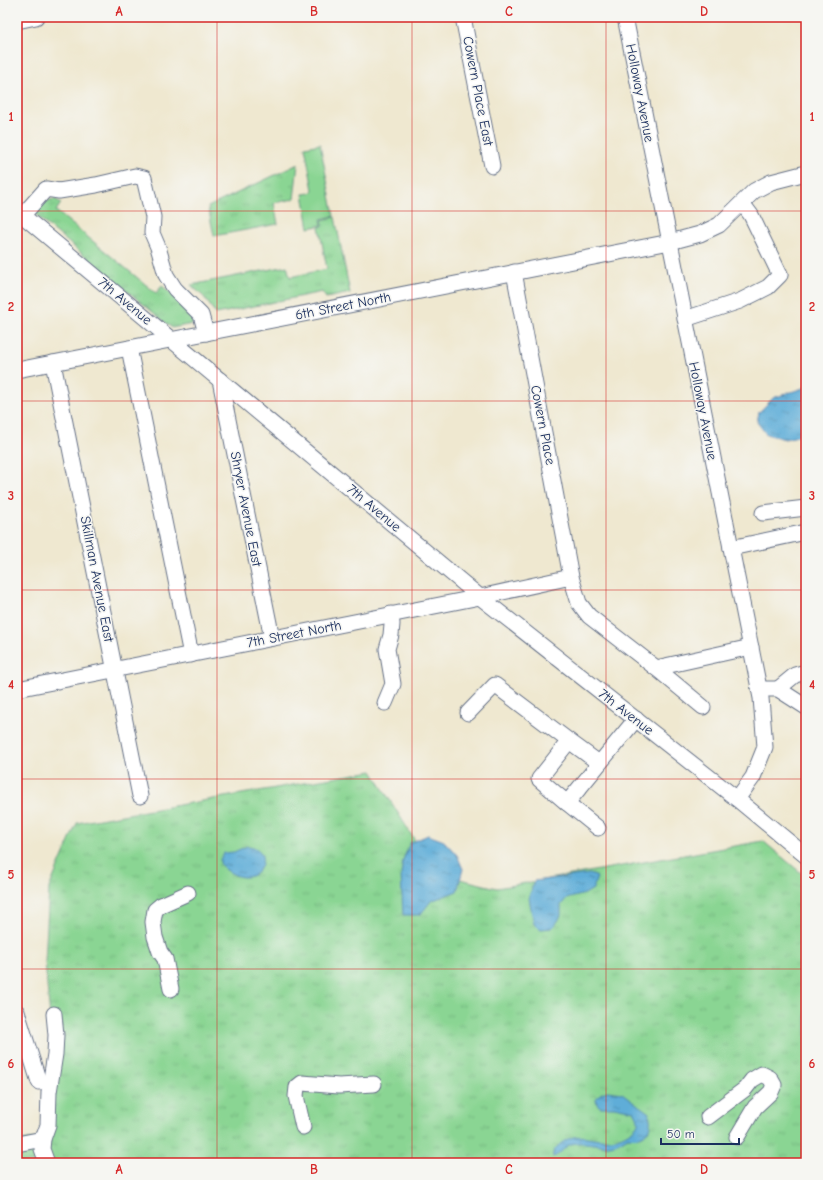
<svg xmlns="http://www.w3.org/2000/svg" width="823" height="1180" viewBox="0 0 823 1180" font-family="'Comic Neue',sans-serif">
<defs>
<pattern id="grass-tufts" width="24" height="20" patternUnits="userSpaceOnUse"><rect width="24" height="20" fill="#8ad593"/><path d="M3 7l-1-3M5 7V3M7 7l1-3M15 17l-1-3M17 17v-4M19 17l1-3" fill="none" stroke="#76b781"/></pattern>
<pattern id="water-ripples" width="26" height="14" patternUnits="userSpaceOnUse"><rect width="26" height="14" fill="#5eadd8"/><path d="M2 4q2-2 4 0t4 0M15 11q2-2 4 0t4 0" fill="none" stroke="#4d8db2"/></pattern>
</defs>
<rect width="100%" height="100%" fill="#f6f6f2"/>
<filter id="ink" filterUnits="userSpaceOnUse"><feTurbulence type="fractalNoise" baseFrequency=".025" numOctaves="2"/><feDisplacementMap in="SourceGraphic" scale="8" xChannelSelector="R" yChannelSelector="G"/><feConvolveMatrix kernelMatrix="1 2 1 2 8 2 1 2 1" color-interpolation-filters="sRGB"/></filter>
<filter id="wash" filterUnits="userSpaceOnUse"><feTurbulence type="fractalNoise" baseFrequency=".012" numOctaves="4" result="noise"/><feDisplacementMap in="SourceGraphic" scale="16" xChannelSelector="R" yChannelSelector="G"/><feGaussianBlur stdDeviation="0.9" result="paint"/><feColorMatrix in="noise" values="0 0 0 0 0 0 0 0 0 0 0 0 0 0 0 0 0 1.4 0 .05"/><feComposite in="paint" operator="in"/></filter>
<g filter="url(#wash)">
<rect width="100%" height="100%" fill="#efe8d0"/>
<g fill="url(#grass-tufts)" stroke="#528278">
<path d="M298 164 294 199 274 203 278 224 214 236 208 207Z"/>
<path d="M55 199 61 203 56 211 156 293 162 286 194 312 197 323 172 328 39 218 36 215C37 203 45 201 55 199Z"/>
<path d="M335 217 350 293 326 298 322 292 216 314 204 297 191 285 287 266 290 277 327 269 319 227 323 226 322 220Z"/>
<path d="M372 771 435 873 497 888 763 841 806 877V1163H17V1142L44 1137 53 1053 45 962 49 888 77 823Z"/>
</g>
<path fill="#8ad593" stroke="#528278" d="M320 144 334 216 321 219 322 225 309 228 303 194 310 193 313 190 305 147Z"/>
<g fill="url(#water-ripples)" stroke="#3c6e9b">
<path d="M806 387V434L785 439 766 434 757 422 759 412 773 398Z"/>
<path d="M428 835 444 841 457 855 463 869 457 891 431 901 420 915H403L401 875 403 860 410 843Z"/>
<path d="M247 846C277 847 260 896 225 869 218 864 219 859 224 853L234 852Z"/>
<path d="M590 874 597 877 593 889 585 894 566 899 561 905V915L558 921 552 928 541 929 534 924 529 898 534 881Z"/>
<path d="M607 1091 622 1093 649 1113C653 1129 647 1140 628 1137 624 1139 619 1143 615 1144 601 1148 585 1140 571 1144 564 1147 560 1155 553 1157 552 1152 554 1150 558 1146 578 1128 588 1141 611 1139 616 1139 623 1136 628 1133 639 1126 641 1122 634 1111L614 1107H600L597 1104 596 1099 600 1094Z"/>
</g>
</g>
<g filter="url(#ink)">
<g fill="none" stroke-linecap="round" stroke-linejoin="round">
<defs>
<g id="minor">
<path d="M463 17 492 166"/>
<path d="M625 17 761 698 765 747 753 777 737 799"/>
<path d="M17 21 36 17"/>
<path d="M17 211 480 597 737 799 806 856"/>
<path d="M22 216 46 189 59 191 96 185 135 176 144 178 153 217 152 233 158 247 166 275 175 289 201 315 206 333"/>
<path d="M514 272 571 577 579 603 589 616 656 668 751 647"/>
<path d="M685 319 740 301 768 287 780 275 751 215 742 203"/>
<path d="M129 348 191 655"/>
<path d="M53 363 140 796"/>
<path d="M17 370 670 242 700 234 719 225 754 191 771 182 806 173"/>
<path d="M220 380 272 638"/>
<path d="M763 513 806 508"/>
<path d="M731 548 806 532"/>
<path d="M656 668 703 707"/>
<path d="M17 689 480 597 571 577"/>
<path d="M759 689H778L806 707"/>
<path d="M778 689 795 675 806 672"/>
<path d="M385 703 393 684 387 649 391 635 392 624 391 614"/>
<path d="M468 713 495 685 569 741 539 779 567 803 636 719"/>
<path d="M569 741 599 763"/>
<path d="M567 803 598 828"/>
<path d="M171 989 165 959 160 952 155 937 153 922 155 910 161 905 188 893"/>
<path d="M17 1012 39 1082"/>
<path d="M708 1117 745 1089 752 1080 762 1074 770 1078 774 1085 771 1092 755 1107 737 1137"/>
<path d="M303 1127 296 1096 297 1087 302 1083 339 1086 374 1084"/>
<path d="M17 1144 43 1139"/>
<path d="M47 1163 42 1149 43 1139 48 1125 49 1092 55 1054 56 1035 54 1014"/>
</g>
</defs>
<use href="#minor" stroke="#657086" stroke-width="17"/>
<use href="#minor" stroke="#fff" stroke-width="15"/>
</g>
</g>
<path fill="none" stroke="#d62828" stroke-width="1" stroke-opacity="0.55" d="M217 17V1163M412 17V1163M606 17V1163M17 211H806M17 401H806M17 590H806M17 779H806M17 969H806"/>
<g text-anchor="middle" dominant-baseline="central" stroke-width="3" stroke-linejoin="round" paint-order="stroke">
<g font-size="14" fill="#1b2f5e" stroke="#f6f6f2">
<text transform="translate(478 91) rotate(79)">Cowern Place East</text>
<text transform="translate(640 93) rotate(79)">Holloway Avenue</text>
<text transform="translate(125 301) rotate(40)">7th Avenue</text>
<text transform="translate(343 306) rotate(-11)">6th Street North</text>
<text transform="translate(703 411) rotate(79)">Holloway Avenue</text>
<text transform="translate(543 425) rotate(79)">Cowern Place</text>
<text transform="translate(374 508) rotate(40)">7th Avenue</text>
<text transform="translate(246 509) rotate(79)">Shryer Avenue East</text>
<text transform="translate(97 579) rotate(79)">Skillman Avenue East</text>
<text transform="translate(294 634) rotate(-11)">7th Street North</text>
<text transform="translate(626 712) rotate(38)">7th Avenue</text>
</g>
</g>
<rect width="823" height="1180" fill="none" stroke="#f6f6f2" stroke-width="44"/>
<path d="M661 1138v6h78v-6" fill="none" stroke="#1b2f5e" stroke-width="2"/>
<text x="667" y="1138" font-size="12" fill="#1b2f5e" stroke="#f6f6f2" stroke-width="3" paint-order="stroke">50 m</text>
<rect x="22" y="22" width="779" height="1136" fill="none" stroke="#d62828" stroke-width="1.5"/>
<g font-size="13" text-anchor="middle" font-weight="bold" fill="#d62828">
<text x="119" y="16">A</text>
<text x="314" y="16">B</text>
<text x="509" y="16">C</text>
<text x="704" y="16">D</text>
<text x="11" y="121">1</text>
<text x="812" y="121">1</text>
<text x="11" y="311">2</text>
<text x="812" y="311">2</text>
<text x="11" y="500">3</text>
<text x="812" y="500">3</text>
<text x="11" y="689">4</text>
<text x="812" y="689">4</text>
<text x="11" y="879">5</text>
<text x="812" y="879">5</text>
<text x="11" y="1068">6</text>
<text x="812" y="1068">6</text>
<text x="119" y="1174">A</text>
<text x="314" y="1174">B</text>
<text x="509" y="1174">C</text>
<text x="704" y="1174">D</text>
</g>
</svg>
